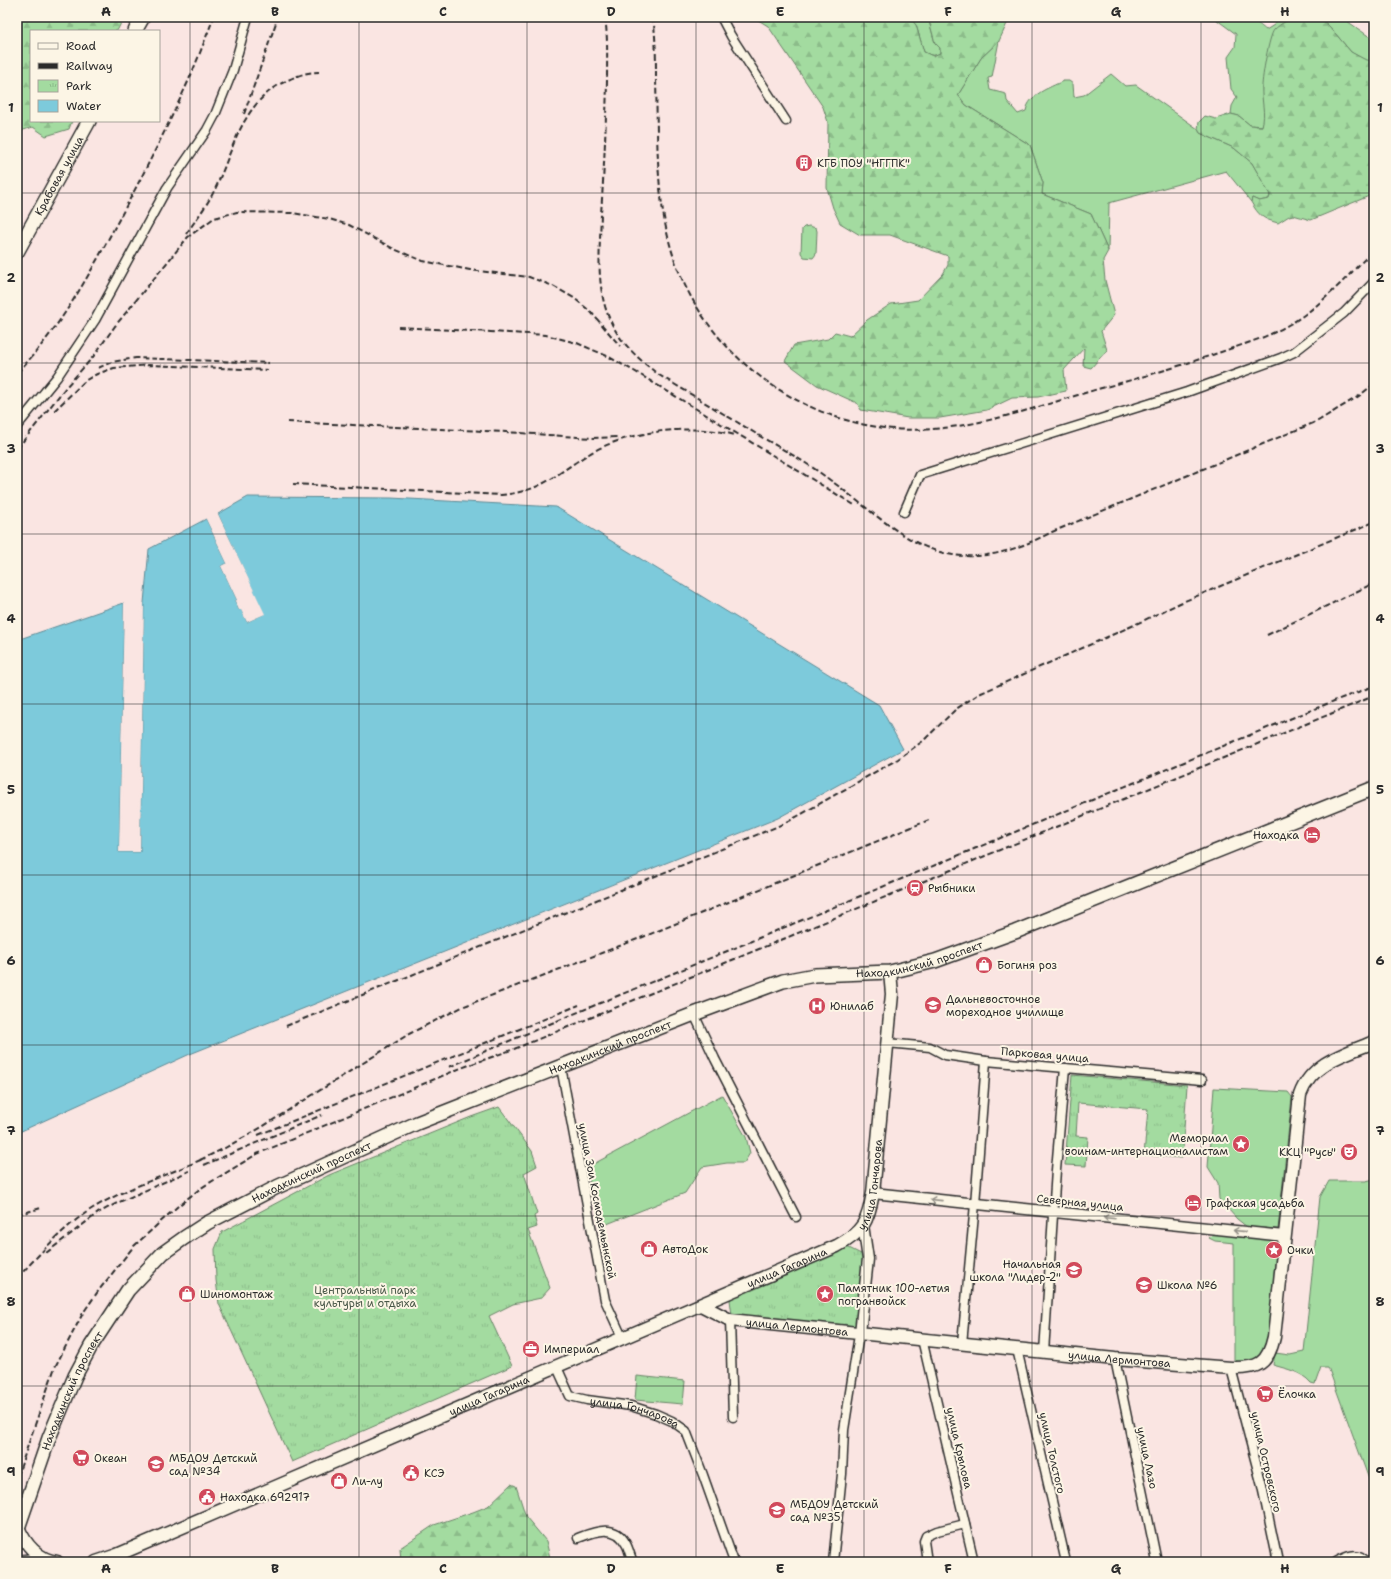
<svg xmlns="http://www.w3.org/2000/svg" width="1391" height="1579" viewBox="0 0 1391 1579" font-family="'Shantell Sans',sans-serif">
<defs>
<pattern id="forest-firs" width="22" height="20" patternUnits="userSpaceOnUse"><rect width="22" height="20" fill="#a3dba0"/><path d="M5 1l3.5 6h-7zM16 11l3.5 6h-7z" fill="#8cbc8a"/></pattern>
<pattern id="park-tufts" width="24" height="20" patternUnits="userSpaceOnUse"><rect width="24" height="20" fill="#a3dba0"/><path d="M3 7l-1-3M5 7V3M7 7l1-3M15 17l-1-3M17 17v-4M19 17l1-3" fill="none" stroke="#8cbc8a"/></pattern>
</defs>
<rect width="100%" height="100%" fill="#fae5e2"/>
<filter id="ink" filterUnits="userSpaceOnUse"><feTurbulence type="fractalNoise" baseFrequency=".025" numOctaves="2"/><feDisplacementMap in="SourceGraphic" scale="8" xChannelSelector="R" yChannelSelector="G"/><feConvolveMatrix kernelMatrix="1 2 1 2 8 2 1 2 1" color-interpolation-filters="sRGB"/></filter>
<g filter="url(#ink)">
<g fill="#a3dba0" stroke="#678366">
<path d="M909 17H928L935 43 940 48V53C934 57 930 55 924 52L916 25Z"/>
<path d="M1213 17H1235L1244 23C1253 17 1258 24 1266 30L1274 25 1279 17H1298L1289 19 1262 87 1265 118 1262 126 1250 125 1239 116 1231 114 1232 106 1237 97 1231 89 1228 57 1235 47 1236 34Z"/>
<path d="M1319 17H1347V21L1374 40V62L1364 60 1351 52 1329 26Z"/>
<path d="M999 41 992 77 988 78 990 90 1006 94 1007 101 1018 114 1026 111C1029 94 1049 88 1063 81H1069L1073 84 1074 97 1084 95 1111 74 1125 86 1136 85 1198 129 1200 133 1234 148 1252 163 1270 194 1269 199 1259 201 1252 198 1251 202 1226 171 1109 203 1108 251 1091 214 1042 194 1043 183 1030 145 966 105 958 95 981 58Z"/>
<path d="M809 226 816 228 817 231 816 254 813 258 804 257 801 253 802 229 804 227Z"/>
<path d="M1214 1088 1288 1092 1292 1097 1278 1229 1247 1227 1237 1219 1219 1199 1218 1183 1208 1167Z"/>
<path d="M722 1095 746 1137 750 1153 744 1163H727L702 1167 685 1193 602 1226 586 1168Z"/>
<path d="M1374 1179V1488L1370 1482 1328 1367H1321L1315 1384 1311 1383C1301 1371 1286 1369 1273 1365L1275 1353 1290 1355 1304 1352 1320 1197 1329 1181H1366Z"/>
<path d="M1218 1233 1277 1239 1269 1333 1265 1352 1251 1362 1234 1361V1243L1215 1241 1209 1238 1213 1234Z"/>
<path d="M637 1376 685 1381 683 1404 635 1400Z"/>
</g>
<g fill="url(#forest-firs)" stroke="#678366">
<path d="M17 17H124L117 31H31V121H72L69 129 46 136 33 127 17 132Z"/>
<path d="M735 17H909L916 25 924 52 933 56 940 53V48L935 43 928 17H1010L999 41 981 58 958 95 966 105 1030 145 1043 183 1042 194 1091 214 1108 251 1103 260 1105 280 1114 315 1101 331 1107 350 1091 368 1083 366 1084 348 1064 370 1066 391 1038 397 1012 398 987 410 940 418H908L861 410 857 403 817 385 785 361 794 345 828 339 835 332 850 336 867 320 891 304 918 300 943 274 948 265V256L890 235H860L840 223 833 208 827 188 828 122 823 107 768 26 755 18 741 20Z"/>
<path d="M1298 17H1319L1329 26 1351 52 1364 59 1374 62V194L1311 220 1293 215 1289 216 1278 223C1263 219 1259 216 1251 202L1252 198 1259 201 1269 199 1270 195 1252 163 1234 148 1200 133 1198 129 1199 122 1205 116 1216 119 1231 114 1239 116 1250 125 1262 126C1266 113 1261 101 1262 87 1262 77 1269 36 1274 30 1281 23 1289 19 1298 17Z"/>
<path d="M511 1484 516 1486 526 1517 546 1541 551 1562H401L400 1548 434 1525 473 1512 488 1506Z"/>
</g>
<g fill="url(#park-tufts)" stroke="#678366">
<path d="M1072 1075 1187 1085 1182 1158 1144 1155 1148 1109 1078 1103 1076 1136 1088 1137 1086 1166 1065 1165Z"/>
<path d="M499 1107 532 1151 537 1166 524 1173 537 1214 534 1216 537 1227 528 1230 550 1288 541 1298 513 1304 489 1316 512 1366 292 1462 219 1304 216 1280 215 1249 222 1232 329 1175 471 1117Z"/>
<path d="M847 1247 865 1256 856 1326 732 1315 730 1300 737 1294Z"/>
</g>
<path fill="#7dcadb" stroke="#5c8a95" d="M248 497 391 498 556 507 879 705 903 749 778 818 190 1054 17 1133V640L124 603 119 852H140L144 603 149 549 206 519 227 563 221 566 237 600 235 601 239 610 241 609 247 622 264 614 218 514Z"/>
<g fill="#fae5e2">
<path d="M218 514 265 614 247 622 241 610H239L235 601 237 600 221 566 227 563 206 519H208L229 563 228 565 224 567 239 600 238 602 240 608H243L248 619 262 613 216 515Z"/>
<path d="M124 603H126L121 850H138L142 603H144L140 852H119Z"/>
</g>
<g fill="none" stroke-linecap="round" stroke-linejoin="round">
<defs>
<g id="minor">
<path d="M721 17 731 36 786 121"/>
<path d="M17 426 57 377 95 320 167 188 207 130 215 115 233 70 248 17"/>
<path d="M904 512 920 475 1187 392 1281 358 1294 352 1344 313 1374 282"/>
<path d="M694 1014 715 1059 796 1217"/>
<path d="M887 1043 930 1047 945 1055 986 1061 1202 1080"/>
<path d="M561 1067 605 1300 622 1337"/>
<path d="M730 1320 733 1417"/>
<path d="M922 1339 974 1562"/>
<path d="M962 1344 975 1204 986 1061"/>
<path d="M1017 1349 1066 1562"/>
<path d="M1044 1352 1056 1170 1065 1068"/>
<path d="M1115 1359 1157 1562"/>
<path id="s1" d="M556 1365 570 1396 587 1400 631 1406 656 1414 672 1421 686 1431 703 1475 734 1562"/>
<path d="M1231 1368 1262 1486 1278 1562"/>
<path d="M578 1538C594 1532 615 1523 626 1544 629 1549 630 1556 633 1562"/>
<path d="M833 1562 842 1474 844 1430 858 1341 860 1333"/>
<path d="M927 1562 924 1541 926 1536 937 1531 965 1524"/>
<path d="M1336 1562C1345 1557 1358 1550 1366 1562"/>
</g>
<g id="tertiary">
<path d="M873 1193 1284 1236"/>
<path d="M860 1333 868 1259 863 1225"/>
</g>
<g id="secondary">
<path id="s2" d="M701 1305 730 1320 1115 1359 1231 1368C1258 1369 1268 1364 1274 1337L1300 1095C1312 1062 1345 1054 1374 1042"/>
<path d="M18 1527C25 1544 38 1560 57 1562"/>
<path d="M17 1562 35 1560 48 1561"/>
<path id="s3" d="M96 1562 117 1555C357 1453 597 1348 837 1246 863 1232 868 1222 873 1193L892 994 890 972"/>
</g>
<g id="primary">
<path d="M135 31 143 17"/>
<path id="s4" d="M17 252 89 121"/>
<path id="s5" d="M17 1531 49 1438 75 1376 91 1346 128 1290 163 1253 184 1238 207 1223 277 1187 417 1123 694 1014 783 981 815 975 890 972 935 961 1015 932 1374 788"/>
</g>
</defs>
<use href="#minor" stroke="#2b2b2b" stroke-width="11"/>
<use href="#tertiary" stroke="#2b2b2b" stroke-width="13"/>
<use href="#secondary" stroke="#2b2b2b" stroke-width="15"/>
<use href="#primary" stroke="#2b2b2b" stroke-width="16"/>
<use href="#minor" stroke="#fcf5e5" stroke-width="8"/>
<use href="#tertiary" stroke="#fcf5e5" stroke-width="10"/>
<use href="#secondary" stroke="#fcf5e5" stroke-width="12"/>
<use href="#primary" stroke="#fcf5e5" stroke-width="13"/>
<g stroke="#2b2b2b" stroke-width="2" stroke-dasharray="6 3" stroke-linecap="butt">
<path d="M605 17C608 38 607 59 607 81 606 125 604 170 601 214 600 249 595 289 611 322 621 344 640 360 659 375 694 396 729 417 763 438 786 451 809 464 830 480 867 506 907 548 953 555 990 560 1020 548 1052 532L1318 421 1359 396 1374 384"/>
<path d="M653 17C656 38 656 60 656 81 658 153 654 229 690 295 738 384 841 441 943 428 996 422 1047 404 1098 389 1140 378 1180 366 1221 352 1244 344 1269 337 1290 324 1323 305 1347 276 1374 250"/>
<path d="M244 114 278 17"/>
<path d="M186 234C197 218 209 203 217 185 234 146 243 103 284 82 296 76 306 72 319 72"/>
<path d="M398 327 546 335 577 343 607 356 634 371 856 506"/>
<path d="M98 368 112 362 136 358 269 363"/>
<path d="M17 373C60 328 87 279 116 225 141 179 165 132 187 84 197 62 205 39 214 17"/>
<path d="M54 411 86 380 97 374 114 368 149 365 268 370"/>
<path d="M287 422 506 432 592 438 619 437"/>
<path d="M17 449 66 387 93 357 115 326 188 237 214 218 237 212 292 213 329 219 349 225 394 249 423 261 470 270 529 277 553 286 574 298 591 312 620 346"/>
<path d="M293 484 501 495C544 491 555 474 589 454 627 431 692 423 735 435"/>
<path d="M1267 635 1374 583"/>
<path d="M286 1026 776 827 791 820 898 759 923 741 956 709 979 694 1132 626 1180 603 1374 522"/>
<path d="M449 1067C558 1019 668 976 778 930 963 854 1148 776 1334 701L1374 686"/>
<path d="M258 1135 579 1005"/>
<path d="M200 1160 225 1148 262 1127 409 1034 462 1007 648 935 929 820"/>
<path d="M204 1165 322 1115"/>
<path d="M17 1215 41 1208"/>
<path d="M46 1253 98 1213 117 1203 189 1171"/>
<path d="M17 1278C41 1253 63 1227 93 1208 128 1187 168 1175 205 1158"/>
<path d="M17 1477 55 1367 83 1313 99 1290 134 1246 178 1206 201 1188 257 1154 461 1068 514 1049 725 963 1374 696"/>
</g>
</g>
<defs><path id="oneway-shaft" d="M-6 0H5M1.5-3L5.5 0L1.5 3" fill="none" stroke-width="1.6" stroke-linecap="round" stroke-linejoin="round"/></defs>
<g stroke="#949088">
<use href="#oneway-shaft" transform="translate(936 1200) rotate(-174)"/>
<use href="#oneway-shaft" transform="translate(1109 1218) rotate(-174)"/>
<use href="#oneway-shaft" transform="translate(1239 1231) rotate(-174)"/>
</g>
</g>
<path fill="none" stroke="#2b2b2b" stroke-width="1" stroke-opacity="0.55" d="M190 17V1562M359 17V1562M527 17V1562M696 17V1562M864 17V1562M1032 17V1562M1201 17V1562M17 193H1374M17 363H1374M17 534H1374M17 704H1374M17 875H1374M17 1045H1374M17 1216H1374M17 1386H1374"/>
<defs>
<symbol id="building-disc" viewBox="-11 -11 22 22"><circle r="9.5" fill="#d1495b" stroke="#fcf5e5"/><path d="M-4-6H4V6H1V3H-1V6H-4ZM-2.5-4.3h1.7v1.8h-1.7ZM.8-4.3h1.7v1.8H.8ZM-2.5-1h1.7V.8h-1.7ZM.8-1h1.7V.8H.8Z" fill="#fff"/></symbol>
<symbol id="hotel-disc" viewBox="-11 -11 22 22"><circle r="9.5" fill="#d1495b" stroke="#fcf5e5"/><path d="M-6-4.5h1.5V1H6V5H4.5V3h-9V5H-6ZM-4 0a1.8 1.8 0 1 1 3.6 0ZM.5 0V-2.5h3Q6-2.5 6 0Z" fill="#fff"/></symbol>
<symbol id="station-disc" viewBox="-11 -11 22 22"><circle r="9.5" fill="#d1495b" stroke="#fcf5e5"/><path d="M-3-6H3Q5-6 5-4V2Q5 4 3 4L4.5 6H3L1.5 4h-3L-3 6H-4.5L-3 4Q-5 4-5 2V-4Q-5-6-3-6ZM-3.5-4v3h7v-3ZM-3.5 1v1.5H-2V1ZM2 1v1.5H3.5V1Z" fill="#fff"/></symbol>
<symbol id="shop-disc" viewBox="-11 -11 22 22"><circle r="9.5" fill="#d1495b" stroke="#fcf5e5"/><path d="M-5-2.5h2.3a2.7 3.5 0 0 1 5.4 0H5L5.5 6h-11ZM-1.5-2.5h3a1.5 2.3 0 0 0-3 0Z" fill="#fff"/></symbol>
<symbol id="university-disc" viewBox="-11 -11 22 22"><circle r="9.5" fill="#d1495b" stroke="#fcf5e5"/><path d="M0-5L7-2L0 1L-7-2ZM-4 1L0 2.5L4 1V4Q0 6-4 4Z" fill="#fff"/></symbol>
<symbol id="hospital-disc" viewBox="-11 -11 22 22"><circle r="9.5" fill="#d1495b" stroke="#fcf5e5"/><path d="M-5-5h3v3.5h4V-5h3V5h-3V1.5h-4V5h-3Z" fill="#fff"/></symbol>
<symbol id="sight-disc" viewBox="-11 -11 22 22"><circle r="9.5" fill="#d1495b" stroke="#fcf5e5"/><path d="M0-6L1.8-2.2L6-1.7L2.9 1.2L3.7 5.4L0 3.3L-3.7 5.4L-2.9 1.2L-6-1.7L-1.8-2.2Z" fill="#fff"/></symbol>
<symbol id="theatre-disc" viewBox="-11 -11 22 22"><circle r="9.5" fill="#d1495b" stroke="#fcf5e5"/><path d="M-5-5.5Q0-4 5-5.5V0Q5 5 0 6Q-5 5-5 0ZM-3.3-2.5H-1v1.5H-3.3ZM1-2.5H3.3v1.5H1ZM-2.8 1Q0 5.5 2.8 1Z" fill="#fff"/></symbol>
<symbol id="school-disc" viewBox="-11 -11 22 22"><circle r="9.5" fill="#d1495b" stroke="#fcf5e5"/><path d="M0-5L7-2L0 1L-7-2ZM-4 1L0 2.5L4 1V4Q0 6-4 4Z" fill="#fff"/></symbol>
<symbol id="office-disc" viewBox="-11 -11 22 22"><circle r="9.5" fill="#d1495b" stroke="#fcf5e5"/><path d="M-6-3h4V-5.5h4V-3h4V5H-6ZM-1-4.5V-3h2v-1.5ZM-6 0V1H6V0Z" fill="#fff"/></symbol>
<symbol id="supermarket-disc" viewBox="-11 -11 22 22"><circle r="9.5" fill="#d1495b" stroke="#fcf5e5"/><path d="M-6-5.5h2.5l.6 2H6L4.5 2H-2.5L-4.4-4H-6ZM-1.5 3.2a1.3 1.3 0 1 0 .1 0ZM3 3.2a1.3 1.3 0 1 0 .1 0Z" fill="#fff"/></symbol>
<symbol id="civic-disc" viewBox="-11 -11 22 22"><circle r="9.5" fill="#d1495b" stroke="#fcf5e5"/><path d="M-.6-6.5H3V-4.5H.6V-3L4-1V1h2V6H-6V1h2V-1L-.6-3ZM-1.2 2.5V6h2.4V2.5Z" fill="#fff"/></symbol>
</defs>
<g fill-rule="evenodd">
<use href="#building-disc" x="794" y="153" width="20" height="20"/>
<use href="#hotel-disc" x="1302" y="825" width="20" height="20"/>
<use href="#station-disc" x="905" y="878" width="20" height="20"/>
<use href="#shop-disc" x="974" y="955" width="20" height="20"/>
<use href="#university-disc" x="923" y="995" width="20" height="20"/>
<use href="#hospital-disc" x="807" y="996" width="20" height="20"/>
<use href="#sight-disc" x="1231" y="1134" width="20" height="20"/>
<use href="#theatre-disc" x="1339" y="1142" width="20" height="20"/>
<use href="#hotel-disc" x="1183" y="1193" width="20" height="20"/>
<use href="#shop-disc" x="639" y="1239" width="20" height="20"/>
<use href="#sight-disc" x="1264" y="1240" width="20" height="20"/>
<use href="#school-disc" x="1064" y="1260" width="20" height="20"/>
<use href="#school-disc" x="1134" y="1275" width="20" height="20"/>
<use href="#shop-disc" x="177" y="1284" width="20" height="20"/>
<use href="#sight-disc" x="815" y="1284" width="20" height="20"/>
<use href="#office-disc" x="521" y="1339" width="20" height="20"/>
<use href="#supermarket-disc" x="1255" y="1384" width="20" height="20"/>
<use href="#supermarket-disc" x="71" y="1448" width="20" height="20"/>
<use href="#school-disc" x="146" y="1454" width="20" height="20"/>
<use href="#civic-disc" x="401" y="1463" width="20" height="20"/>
<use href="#shop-disc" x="329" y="1471" width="20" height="20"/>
<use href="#civic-disc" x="197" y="1487" width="20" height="20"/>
<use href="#school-disc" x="767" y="1500" width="20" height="20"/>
</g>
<g text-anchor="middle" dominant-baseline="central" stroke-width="4" stroke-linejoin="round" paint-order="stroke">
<g font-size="11" fill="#2b2b2b" stroke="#fcf5e5" text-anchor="start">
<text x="817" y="163">КГБ ПОУ "НГГПК"</text>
<text x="1299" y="835" text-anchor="end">Находка</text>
<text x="928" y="888">Рыбники</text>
<text x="997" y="965">Богиня роз</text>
<text x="946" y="999">Дальневосточное<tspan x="946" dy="13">мореходное училище</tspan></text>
<text x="830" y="1006">Юнилаб</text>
<text x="1228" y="1138" text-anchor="end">Мемориал<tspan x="1228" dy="13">воинам-интернационалистам</tspan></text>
<text x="1336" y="1152" text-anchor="end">ККЦ "Русь"</text>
<text x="1206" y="1203">Графская усадьба</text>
<text x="662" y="1249">АвтоДок</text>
<text x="1287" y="1250">Очки</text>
<text x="1061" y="1264" text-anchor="end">Начальная<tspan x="1061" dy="13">школа "Лидер-2"</tspan></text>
<text x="1157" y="1285">Школа №6</text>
<text x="838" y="1288">Памятник 100-летия<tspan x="838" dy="13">погранвойск</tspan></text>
<text x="200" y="1294">Шиномонтаж</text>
<text x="544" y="1349">Империал</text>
<text x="1278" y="1394">Ёлочка</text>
<text x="94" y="1458">Океан</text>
<text x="169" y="1458">МБДОУ Детский<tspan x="169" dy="13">сад №34</tspan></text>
<text x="424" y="1473">КСЭ</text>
<text x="352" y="1481">Ли-лу</text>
<text x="220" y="1497">Находка 692917</text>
<text x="790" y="1504">МБДОУ Детский<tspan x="790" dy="13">сад №35</tspan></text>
</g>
<g font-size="11" fill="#2b2b2b" stroke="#fcf5e5">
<text stroke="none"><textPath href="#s4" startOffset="87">Крабовая улица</textPath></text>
<text stroke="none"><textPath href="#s5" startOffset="1135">Находкинский проспект</textPath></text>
<text stroke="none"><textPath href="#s5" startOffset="811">Находкинский проспект</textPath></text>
<text transform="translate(1045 1055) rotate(5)">Парковая улица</text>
<text stroke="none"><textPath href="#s5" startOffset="487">Находкинский проспект</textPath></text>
<text stroke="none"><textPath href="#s3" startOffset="881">улица Гончарова</textPath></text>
<text transform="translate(597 1201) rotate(79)">улица Зои Космодемьянской</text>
<text transform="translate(1080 1203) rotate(6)">Северная улица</text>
<text stroke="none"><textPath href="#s3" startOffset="751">улица Гагарина</textPath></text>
<text stroke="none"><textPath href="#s2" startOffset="100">улица Лермонтова</textPath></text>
<text stroke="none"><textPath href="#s2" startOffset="424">улица Лермонтова</textPath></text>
<text stroke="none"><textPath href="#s5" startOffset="151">Находкинский проспект</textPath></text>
<text stroke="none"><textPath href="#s3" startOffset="427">улица Гагарина</textPath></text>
<text stroke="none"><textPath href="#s1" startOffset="101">улица Гончарова</textPath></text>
<text transform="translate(959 1448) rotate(77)">улица Крылова</text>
<text transform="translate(1052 1453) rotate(77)">улица Толстого</text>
<text transform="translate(1147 1458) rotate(78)">улица Лазо</text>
<text transform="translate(1266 1462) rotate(77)">улица Островского</text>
</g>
<g font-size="11" fill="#495748" stroke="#fcf5e5">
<text x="365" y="1290">Центральный парк<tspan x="365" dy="13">культуры и отдыха</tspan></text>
</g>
</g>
<rect width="1391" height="1579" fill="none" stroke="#fcf5e5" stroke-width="44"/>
<rect x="30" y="30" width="130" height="92" fill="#fcf5e5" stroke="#a8a49b"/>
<rect x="38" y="43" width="20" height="6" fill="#fcf5e5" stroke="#a8a49b"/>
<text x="66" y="50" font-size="12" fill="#2b2b2b">Road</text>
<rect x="38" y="63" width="20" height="6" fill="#2b2b2b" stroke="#a8a49b"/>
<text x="66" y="70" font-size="12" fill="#2b2b2b">Railway</text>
<rect x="38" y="80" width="20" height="12" fill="url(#park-tufts)" stroke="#a8a49b"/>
<text x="66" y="90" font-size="12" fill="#2b2b2b">Park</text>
<rect x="38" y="100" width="20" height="12" fill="#7dcadb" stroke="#a8a49b"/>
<text x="66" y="110" font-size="12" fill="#2b2b2b">Water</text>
<rect x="22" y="22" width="1347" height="1535" fill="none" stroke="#2b2b2b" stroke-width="1.5"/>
<g font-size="13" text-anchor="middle" font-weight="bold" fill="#2b2b2b">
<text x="106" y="16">A</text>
<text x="275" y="16">B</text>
<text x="443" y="16">C</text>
<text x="611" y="16">D</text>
<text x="780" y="16">E</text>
<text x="948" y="16">F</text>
<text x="1116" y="16">G</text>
<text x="1285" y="16">H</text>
<text x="11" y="112">1</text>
<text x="1380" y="112">1</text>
<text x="11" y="282">2</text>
<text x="1380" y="282">2</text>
<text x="11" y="453">3</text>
<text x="1380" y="453">3</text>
<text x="11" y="623">4</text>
<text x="1380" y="623">4</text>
<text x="11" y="794">5</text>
<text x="1380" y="794">5</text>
<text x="11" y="965">6</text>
<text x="1380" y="965">6</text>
<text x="11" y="1135">7</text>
<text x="1380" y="1135">7</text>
<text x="11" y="1306">8</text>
<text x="1380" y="1306">8</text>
<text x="11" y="1476">9</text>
<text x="1380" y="1476">9</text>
<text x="106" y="1573">A</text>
<text x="275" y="1573">B</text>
<text x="443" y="1573">C</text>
<text x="611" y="1573">D</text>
<text x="780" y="1573">E</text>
<text x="948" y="1573">F</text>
<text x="1116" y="1573">G</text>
<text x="1285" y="1573">H</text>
</g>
</svg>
